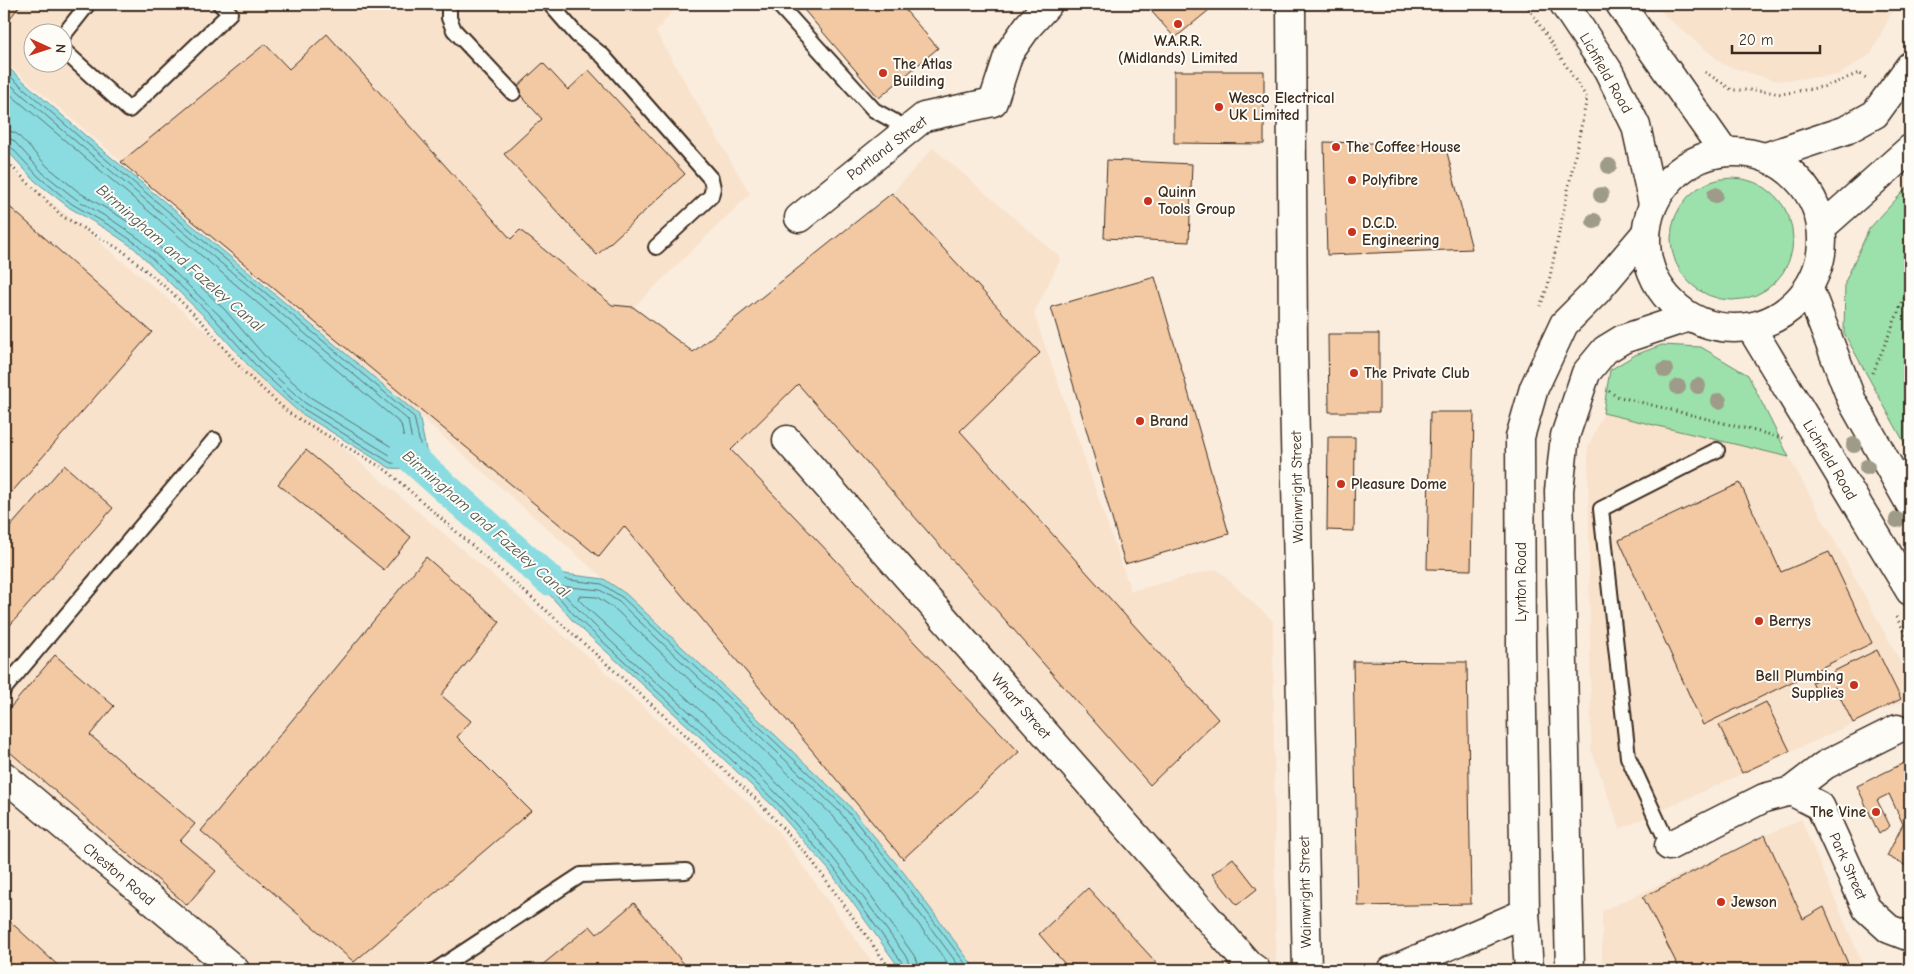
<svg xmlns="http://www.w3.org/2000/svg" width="1914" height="974" viewBox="0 0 1914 974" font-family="'Comic Neue',sans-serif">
<rect width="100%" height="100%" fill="#faedde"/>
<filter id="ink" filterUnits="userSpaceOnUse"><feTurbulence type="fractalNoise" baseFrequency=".02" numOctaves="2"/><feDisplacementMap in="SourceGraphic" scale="10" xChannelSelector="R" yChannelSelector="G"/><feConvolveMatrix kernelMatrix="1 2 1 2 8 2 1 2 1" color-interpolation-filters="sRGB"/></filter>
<g filter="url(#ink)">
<g fill="#f8e2cc" fill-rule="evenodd">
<path d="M4 4H678L656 32 750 194 634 307 693 352 892 193 933 148 1061 258 1034 314 1131 591 1217 569 1273 621 1276 970H976L904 873 847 803 626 594 604 579 419 415 4 61ZM32 32H62V62H32Z"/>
<path d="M1656 4H1896L1871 54 1838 75 1776 81 1724 65 1665 16Z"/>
<path d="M4 163 160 292 591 659 774 826 878 970H4Z"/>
<path d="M1603 413 1789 457 1910 679V698L1620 829 1591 749 1588 447Z"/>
<path d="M1801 819 1865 970H1602V911Z"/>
</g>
<g fill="#9ce0ac" stroke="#6c8565">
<circle cx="1732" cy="239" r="61"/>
<path d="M1910 184V453L1844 333 1845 282 1869 229Z"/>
<path d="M1662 345 1701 347 1748 375 1789 457 1603 413 1610 370 1635 355Z"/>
</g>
<g fill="#8bdce1" stroke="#6b9593">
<path d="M4 64 87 137 419 415 427 455 437 479 411 469 390 468 299 412 256 374 211 323 134 248 109 231 70 208 35 181 4 147Z"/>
<path d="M518 553 549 572 604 579 626 594 847 803 904 873 976 970H901L829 870 774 807 712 748 573 621 549 594Z"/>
</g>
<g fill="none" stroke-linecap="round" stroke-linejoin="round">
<g stroke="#5b716c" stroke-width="1">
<path d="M4 71 84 141 414 417 425 467 423 468 411 464 391 463 302 408 260 370 215 319 137 244 112 227 72 204 39 177 9 145 4 144"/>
<path d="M4 79 80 145 408 420 415 457H393L305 403 264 366 219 315 141 240 115 222 76 199 43 173 13 140 4 138"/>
<path d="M4 89 401 424 406 449H395L310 397 269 361 225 310 146 234 119 216 80 193 48 167 17 134 10 131 4 130"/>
<path d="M905 970 901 961 833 867 778 804 715 744 577 618 544 580 545 577 602 584 623 598 843 806 900 876 970 970"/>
<path d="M911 970 907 958C868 903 829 849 783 800 712 725 628 665 559 589V586L600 590 619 602 839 811 895 880 962 970"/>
<path d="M919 970 918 962 913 954C873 899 835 842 787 793 723 729 654 669 587 608L578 599 579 596 597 597 615 609 833 816 889 885 953 970"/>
</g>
<path stroke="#8bdce1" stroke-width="31" d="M405 452 549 580"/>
</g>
<g fill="#f3c9a3" stroke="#3b2a1e">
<path d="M4 4H21L4 26Z"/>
<path d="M799 4H900L938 48 879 98Z"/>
<path d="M1145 4H1209V10L1175 38Z"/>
<path d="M327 34 511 239 520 230 612 305 633 307 693 352 892 193 1040 353 960 431 1218 719 1150 785 798 384 731 450 1019 752 903 859 624 526 599 557 121 162 265 44 289 69Z"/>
<path d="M543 63 568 90 589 70 685 174 597 255 504 154 542 119 515 89Z"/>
<path d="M1174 71H1264V144L1174 143Z"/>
<path d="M1324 142 1445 145 1472 249 1327 255Z"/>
<path d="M1107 160 1192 164 1189 242 1104 238Z"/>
<path d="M4 202 152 332 4 501Z"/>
<path d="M1155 277 1229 534 1125 564 1051 307Z"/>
<path d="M1328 334H1379V412H1329Z"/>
<path d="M1430 412H1474L1471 570 1427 569Z"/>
<path d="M1328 437H1355L1354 531 1327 530Z"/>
<path d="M306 450 411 537 384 570 278 484Z"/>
<path d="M64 465 113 508 4 632V534Z"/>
<path d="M1740 483 1781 572 1829 552 1872 643 1703 725 1619 540Z"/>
<path d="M426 557 500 622 441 695 471 721 457 737 531 811 354 962 201 831Z"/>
<path d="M1877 650 1901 699 1853 723 1835 687 1818 696 1812 682Z"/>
<path d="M55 655 114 706 90 735 195 824 180 841 216 871 187 905 4 747V715Z"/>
<path d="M1353 661 1467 662 1471 904 1358 906Z"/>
<path d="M1766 702 1790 751 1742 773 1719 725Z"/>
<path d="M1910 760V868L1887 856 1903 824 1889 794 1877 800 1890 826 1879 834 1857 786Z"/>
<path d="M1765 835 1803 919 1824 907 1849 966 1836 970H1680L1643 897Z"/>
<path d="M1233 858 1257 889 1237 905 1212 874Z"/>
<path d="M1088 888 1163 970H1070L1039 934Z"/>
<path d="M634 903 689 970H536L590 926 597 934Z"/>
<path d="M4 916 63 970H4Z"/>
</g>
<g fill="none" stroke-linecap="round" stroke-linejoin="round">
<defs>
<g id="lane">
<path d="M449 4V18L454 30 513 93"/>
<path d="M550 4 577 35 603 56 711 179 713 188 711 196 656 247"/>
<path d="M778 4 874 110 908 129"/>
<path d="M62 37 88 4"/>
<path d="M62 49 129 110 230 13 220 4"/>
<path d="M4 689 214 440"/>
<path d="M1669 846 1628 757 1601 509 1717 450"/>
<path d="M436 970 581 875 686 871"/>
</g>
<g id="street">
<path d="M1291 4 1293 349 1307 970"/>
<path d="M799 218 924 117 993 102 1009 53 1028 26 1048 4"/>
<path d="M787 440 1249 965 1256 970"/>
<path d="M4 776 235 970"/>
<path d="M1791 791 1820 806 1867 909 1889 929 1910 937"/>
<path d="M1669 846 1764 798 1791 791 1825 765 1897 729"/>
<path d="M1392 970 1525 913"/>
</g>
<g id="secondary">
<path d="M1765 157 1846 130 1875 114 1910 66"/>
<path d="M1822 227 1910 149"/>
<path d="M1529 970 1525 913 1521 646 1520 437 1534 388 1564 324 1597 291 1646 233"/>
<path d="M1570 970 1559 491 1565 436 1586 373 1605 350 1623 339 1689 317"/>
</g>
<g id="primary">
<path d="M1564 4 1608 70 1636 126 1653 204"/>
<path d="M1620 4 1724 152"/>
<circle cx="1734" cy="240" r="88"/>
<path d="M1809 289 1852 401 1910 504"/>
<path d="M1751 328 1910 591"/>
</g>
</defs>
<use href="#lane" stroke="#3b2a1e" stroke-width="18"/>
<use href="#street" stroke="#3b2a1e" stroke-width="31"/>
<use href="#secondary" stroke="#3b2a1e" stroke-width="31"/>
<use href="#primary" stroke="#3b2a1e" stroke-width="31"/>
<g stroke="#3b2a1e" stroke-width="3" stroke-dasharray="1 4" stroke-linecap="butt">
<path d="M1526 4 1587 98 1548 286 1540 306"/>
<path d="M1705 72 1732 90H1757L1782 94 1827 86 1859 73 1866 78"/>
<path d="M4 159 62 216 123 251 170 291 203 323 244 372 289 413 386 470 598 656 757 800 810 858 891 970"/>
<path d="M1873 373 1910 284"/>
<path d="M1609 391 1616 396 1783 438"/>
<path d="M1896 617 1910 640"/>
</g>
<use href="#lane" stroke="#fdfcf7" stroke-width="14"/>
<use href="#street" stroke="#fdfcf7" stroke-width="28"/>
<use href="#secondary" stroke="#fdfcf7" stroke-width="28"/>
<use href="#primary" stroke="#fdfcf7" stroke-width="28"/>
</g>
<g fill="#9e9b88">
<circle cx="1609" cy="166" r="8"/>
<circle cx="1601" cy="195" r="8"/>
<circle cx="1715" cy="195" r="8"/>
<circle cx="1594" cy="221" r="8"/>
<circle cx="1665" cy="370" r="8"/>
<circle cx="1698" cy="386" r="8"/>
<circle cx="1678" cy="387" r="8"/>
<circle cx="1719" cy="401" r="8"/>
<circle cx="1854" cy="445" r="8"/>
<circle cx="1867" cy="467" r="8"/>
<circle cx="1897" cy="520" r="8"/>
</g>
</g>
<g fill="#c8321e" stroke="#fdfcf7" stroke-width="2">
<circle cx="1178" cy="24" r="5"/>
<circle cx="883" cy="73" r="5"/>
<circle cx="1219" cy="107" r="5"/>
<circle cx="1336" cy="147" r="5"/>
<circle cx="1352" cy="180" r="5"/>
<circle cx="1148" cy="201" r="5"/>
<circle cx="1352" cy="232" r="5"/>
<circle cx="1354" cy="373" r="5"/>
<circle cx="1140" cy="421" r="5"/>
<circle cx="1341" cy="484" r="5"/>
<circle cx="1759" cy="621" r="5"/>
<circle cx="1854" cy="685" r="5"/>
<circle cx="1876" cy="812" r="5"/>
<circle cx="1721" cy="902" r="5"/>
</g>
<g text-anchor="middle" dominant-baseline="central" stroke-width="4" stroke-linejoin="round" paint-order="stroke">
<g font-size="15" font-weight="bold" fill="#3b2a1e" stroke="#fdfcf7" text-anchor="start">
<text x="1178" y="41" text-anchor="middle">W.A.R.R.<tspan x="1178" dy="17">(Midlands) Limited</tspan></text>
<text x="893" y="64">The Atlas<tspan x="893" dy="17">Building</tspan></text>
<text x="1229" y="98">Wesco Electrical<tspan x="1229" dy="17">UK Limited</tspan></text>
<text x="1346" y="147">The Coffee House</text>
<text x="1362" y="180">Polyfibre</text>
<text x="1158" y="192">Quinn<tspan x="1158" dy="17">Tools Group</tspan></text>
<text x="1362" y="223">D.C.D.<tspan x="1362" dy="17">Engineering</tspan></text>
<text x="1364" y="373">The Private Club</text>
<text x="1150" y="421">Brand</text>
<text x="1351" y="484">Pleasure Dome</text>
<text x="1769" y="621">Berrys</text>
<text x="1844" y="676" text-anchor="end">Bell Plumbing<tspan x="1844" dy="17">Supplies</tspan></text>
<text x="1866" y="812" text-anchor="end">The Vine</text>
<text x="1731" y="902">Jewson</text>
</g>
<g font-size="15" fill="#3b2a1e" stroke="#fdfcf7">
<text transform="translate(1606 73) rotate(60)">Lichfield Road</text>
<text transform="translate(887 148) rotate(-37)">Portland Street</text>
<text transform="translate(1830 460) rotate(59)">Lichfield Road</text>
<text transform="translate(1297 487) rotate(-91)">Wainwright Street</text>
<text transform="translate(1521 582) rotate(-90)">Lynton Road</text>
<text transform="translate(1021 706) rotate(49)">Wharf Street</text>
<text transform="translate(1848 866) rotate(66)">Park Street</text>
<text transform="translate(119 874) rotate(40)">Cheston Road</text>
<text transform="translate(1305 892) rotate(-91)">Wainwright Street</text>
</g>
<g font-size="16" font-style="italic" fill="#4f564f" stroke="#fdfcf7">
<text transform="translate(180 258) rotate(41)">Birmingham and Fazeley Canal</text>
<text transform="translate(486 524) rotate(41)">Birmingham and Fazeley Canal</text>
</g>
</g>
<rect width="1914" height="974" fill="none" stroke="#fdfcf7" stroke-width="20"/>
<rect x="10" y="10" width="1894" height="954" fill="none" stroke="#3b2a1e" stroke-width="2" filter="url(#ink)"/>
<g transform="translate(48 48) rotate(93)"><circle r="24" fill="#fdfcf7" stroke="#afa8a0"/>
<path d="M0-4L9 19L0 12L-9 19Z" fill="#c8321e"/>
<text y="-8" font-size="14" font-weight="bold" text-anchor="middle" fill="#3b2a1e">N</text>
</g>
<path d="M1732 45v8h88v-8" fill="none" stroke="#3b2a1e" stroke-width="2.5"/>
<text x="1739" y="45" font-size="15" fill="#3b2a1e" stroke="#fdfcf7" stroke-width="4" paint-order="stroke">20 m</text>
</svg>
